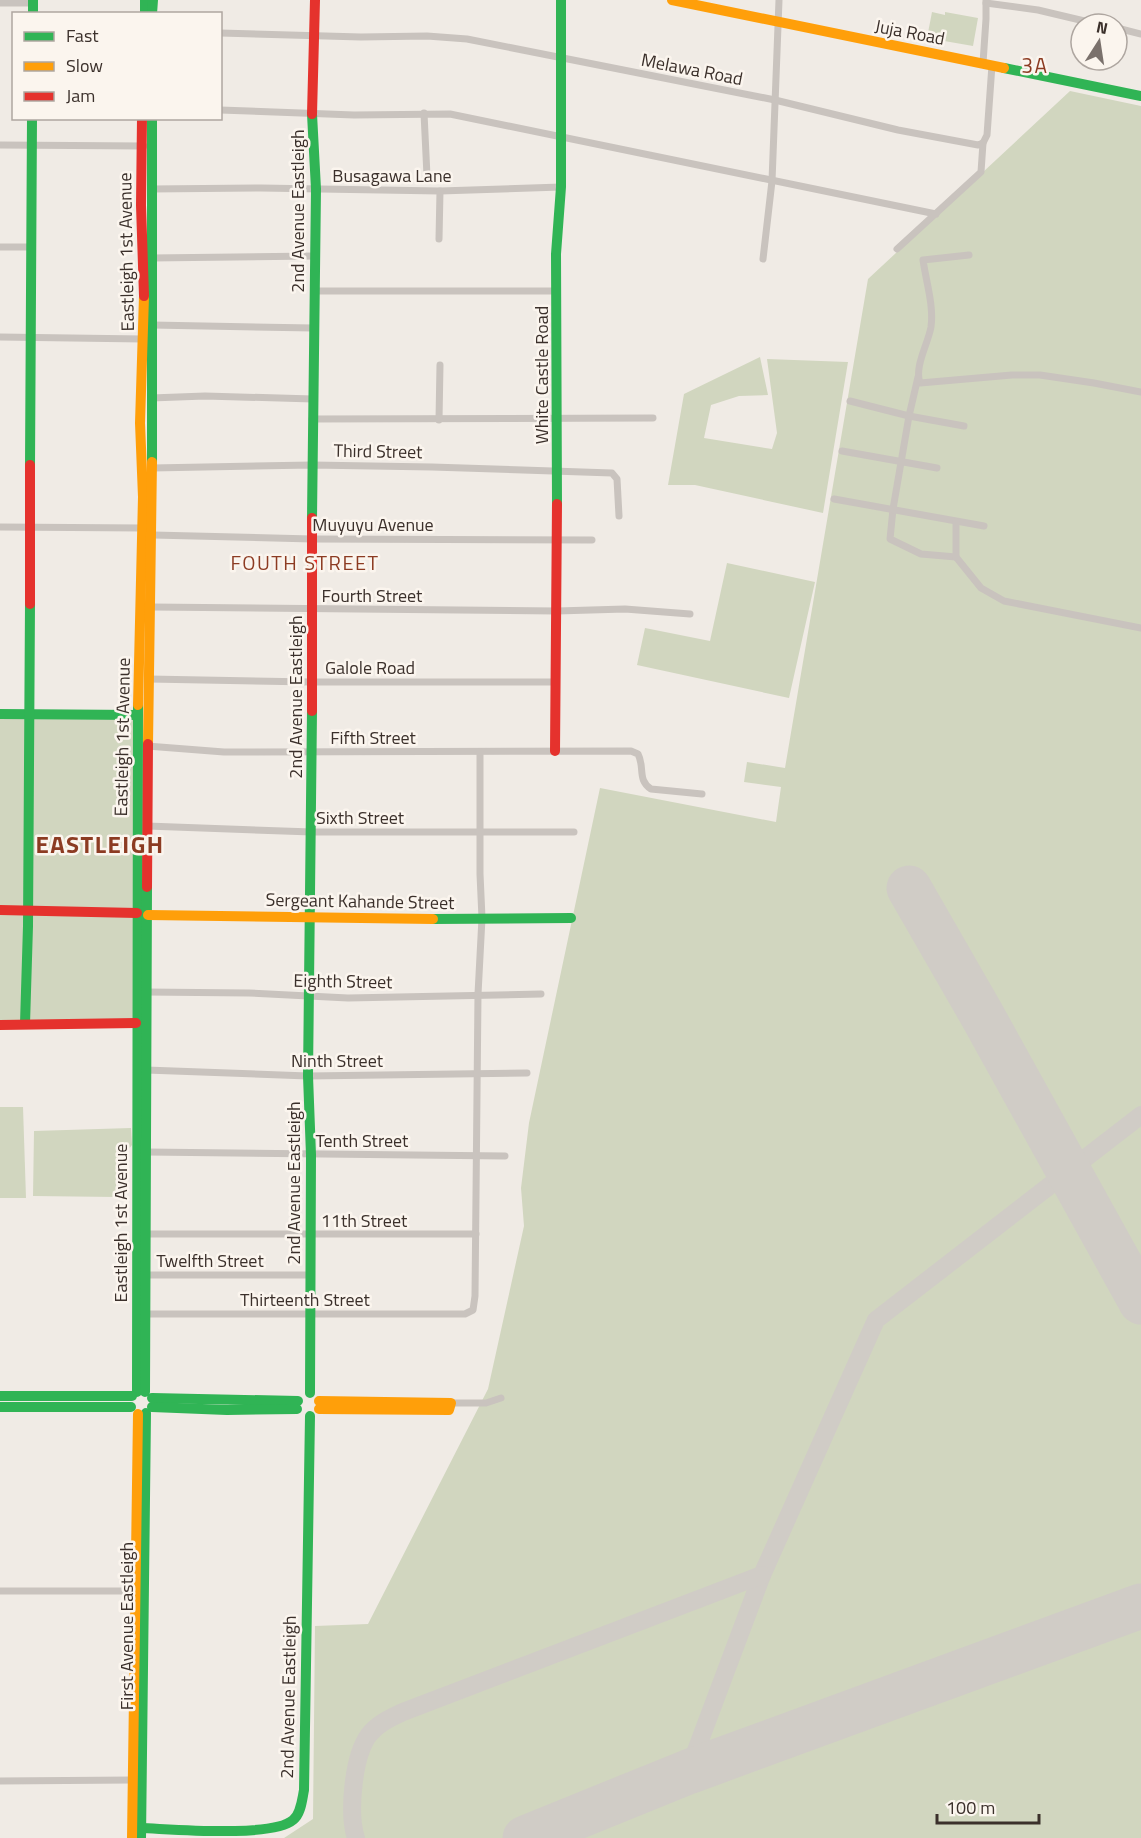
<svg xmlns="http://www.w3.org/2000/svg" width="1141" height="1838" viewBox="0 0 1141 1838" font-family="'Titillium Web',sans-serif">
<rect width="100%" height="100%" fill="#f0ebe5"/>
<g fill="#d1d6bf">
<path d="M932 12 945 15V12L978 18 973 46 927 38Z"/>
<path d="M1070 91 1141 106V1838H284L313 1819 315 1626 368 1624 488 1389 524 1226 521 1188 529 1123 600 788 776 822 781 787 744 782 747 762 785 768 868 279Z"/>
<path d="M760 357 768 395 739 396 711 405 704 438 772 449 777 433 767 359 848 362 823 513 695 485H668L684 394Z"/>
<path d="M727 563 815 582 789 698 637 665 645 628 710 641Z"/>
<path d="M0 714 138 715 136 1023 0 1024Z"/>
<path d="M0 1107H23L26 1198H0Z"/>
<path d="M131 1128 132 1145 121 1159 120 1179 116 1182V1197L33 1196 34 1131Z"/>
</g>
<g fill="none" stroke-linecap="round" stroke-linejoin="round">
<g stroke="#d0ccc6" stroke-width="18">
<path d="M688 1772 762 1575 876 1320 1141 1115"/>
<path d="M356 1838C348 1814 353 1758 368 1736 377 1724 390 1718 403 1712L762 1575"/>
</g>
<g stroke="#d0ccc6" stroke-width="45">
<path d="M909 888 982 1015 1141 1302"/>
<path d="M525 1838 688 1772 1141 1606"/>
</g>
<g stroke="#c9c3be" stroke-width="7">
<path d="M0 3H33"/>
<path d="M986 3 1038 10 1097 24"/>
<path d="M1117 28 1141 34"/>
<path d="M220 33 361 37 427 36 467 39 775 100 898 130 978 145 983 143 987 135 992 65"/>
<path d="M983 63 986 19V0"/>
<path d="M220 110 354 115 450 114 936 214"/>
<path d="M424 113 427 176"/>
<path d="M0 145 144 146"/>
<path d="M151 189 261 188 440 191 561 187"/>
<path d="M439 239 440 191"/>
<path d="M0 247H32"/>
<path d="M897 249 981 172 983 143"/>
<path d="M969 255 923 260C926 281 934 306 931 327 928 344 914 367 920 383L1012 375H1040L1094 383 1141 392"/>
<path d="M151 258 315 256"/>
<path d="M763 259 772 181 779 0"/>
<path d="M314 291H557"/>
<path d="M152 325 313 328"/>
<path d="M0 337 143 339"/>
<path d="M918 377 909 416 893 509 890 539 921 554 956 557"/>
<path d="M151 398 205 396 313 399"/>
<path d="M850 401 909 416 964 426"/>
<path d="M312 419 653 418"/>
<path d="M439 420 440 365"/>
<path d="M842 451 937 468"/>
<path d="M152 468 312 465 432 467 612 473 617 479 619 516"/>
<path d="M834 499 984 526"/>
<path d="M956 522V557L981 588 1004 601 1141 628"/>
<path d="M0 527 142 528"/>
<path d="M153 535 312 539 592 540"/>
<path d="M151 607 557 611 625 609 690 614"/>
<path d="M149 679 311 682H555"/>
<path d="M147 746 224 752 631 751 638 754C645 767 637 780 651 789L702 794"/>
<path d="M147 826 312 832H574"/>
<path d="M146 992 249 993 348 998 541 994"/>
<path d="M146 1070 308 1076 527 1073"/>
<path d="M147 1152 505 1156"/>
<path d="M145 1234H476"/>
<path d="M145 1275H310"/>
<path d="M145 1314H465L473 1310 475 1296 478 994 482 918 480 874V752"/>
<path d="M451 1403H486L501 1398"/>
<path d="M0 1591H135"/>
<path d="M0 1781 132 1780"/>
</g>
<g stroke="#30b455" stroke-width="10">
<path d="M33 0V14"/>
<path d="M145 0V14"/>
<path d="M152 14 153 0"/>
<path d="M1004 68 1141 96"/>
<path d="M152 118V462"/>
<path d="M30 465 32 118"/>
<path d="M557 504 556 254 561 187V0"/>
<path d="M312 518 316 189 312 114"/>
<path d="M0 714 138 715"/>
<path d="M433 919 571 918"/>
<path d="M25 1024 28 926 30 604"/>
<path d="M137 1392 138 705"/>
<path d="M145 1392 147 887"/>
<path d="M310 1393 311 1155 308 1076 312 711"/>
<path d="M0 1396H132"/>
<path d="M152 1398 298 1401"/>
<path d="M0 1407H131"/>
<path d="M152 1407 227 1410 297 1409"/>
<path d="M141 1828C171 1829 272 1838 293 1820 301 1814 302 1800 304 1790L310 1416"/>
<path d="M141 1838 146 1413"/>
</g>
<g stroke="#ff9f0a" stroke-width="10">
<path d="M672 0 1004 68"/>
<path d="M138 705 143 497 140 423 144 296"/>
<path d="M148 744 152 462"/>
<path d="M148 915 433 919"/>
<path d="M319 1401 451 1403 449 1410 319 1409"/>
<path d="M132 1838 138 1414"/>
</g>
<g stroke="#e5322d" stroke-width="10">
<path d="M312 114 315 0"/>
<path d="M142 118 141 205 144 296"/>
<path d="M312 518V711"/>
<path d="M30 604V465"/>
<path d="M555 751 557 504"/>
<path d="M147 887 148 744"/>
<path d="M0 910 137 913"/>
<path d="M0 1025 136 1023"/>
</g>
</g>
<g text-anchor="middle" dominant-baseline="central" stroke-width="5" stroke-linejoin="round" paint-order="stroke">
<g font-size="18" fill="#3b302b" stroke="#fbf5ee">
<text transform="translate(910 32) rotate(11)">Juja Road</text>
<text transform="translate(692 69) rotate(11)">Melawa Road</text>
<text x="392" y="175">Busagawa Lane</text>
<text transform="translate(297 211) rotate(-90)">2nd Avenue Eastleigh</text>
<text transform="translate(126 252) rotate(-91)">Eastleigh 1st Avenue</text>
<text transform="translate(541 375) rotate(-90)">White Castle Road</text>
<text transform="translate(378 451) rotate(1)">Third Street</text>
<text x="373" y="524">Muyuyu Avenue</text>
<text x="372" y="595">Fourth Street</text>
<text x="370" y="667">Galole Road</text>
<text transform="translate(295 697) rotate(-90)">2nd Avenue Eastleigh</text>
<text transform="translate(122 737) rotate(-89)">Eastleigh 1st Avenue</text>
<text x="373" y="737">Fifth Street</text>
<text x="360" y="817">Sixth Street</text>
<text transform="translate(360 901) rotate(1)">Sergeant Kahande Street</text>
<text transform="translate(343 981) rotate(1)">Eighth Street</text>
<text x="337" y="1060">Ninth Street</text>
<text x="362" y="1140">Tenth Street</text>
<text transform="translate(293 1183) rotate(-90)">2nd Avenue Eastleigh</text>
<text x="364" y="1220">11th Street</text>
<text transform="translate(120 1223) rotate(-90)">Eastleigh 1st Avenue</text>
<text x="210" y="1260">Twelfth Street</text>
<text x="305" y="1299">Thirteenth Street</text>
<text transform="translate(126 1626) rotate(-90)">First Avenue Eastleigh</text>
<text transform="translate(288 1697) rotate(-89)">2nd Avenue Eastleigh</text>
</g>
<g font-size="20" letter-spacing="1.5" fill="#8c3b22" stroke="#fbf5ee">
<text x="305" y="562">FOUTH STREET</text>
</g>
<g font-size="21" letter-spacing="1.5" fill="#8c3b22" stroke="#fbf5ee">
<text x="1035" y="65">3A</text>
</g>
<g font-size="24" font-weight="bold" letter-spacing="1.5" fill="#8c3b22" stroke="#fbf5ee">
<text x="100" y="844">EASTLEIGH</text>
</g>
</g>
<rect x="12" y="12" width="210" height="108" fill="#fbf5ee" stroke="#aea6a0" stroke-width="1.5"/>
<rect x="24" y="32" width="30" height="9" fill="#30b455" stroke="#aea6a0" stroke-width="1.5"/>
<text x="66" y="42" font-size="18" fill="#3b302b">Fast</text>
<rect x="24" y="62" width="30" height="9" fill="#ff9f0a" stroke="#aea6a0" stroke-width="1.5"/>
<text x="66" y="72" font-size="18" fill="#3b302b">Slow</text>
<rect x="24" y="92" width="30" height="9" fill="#e5322d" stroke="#aea6a0" stroke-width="1.5"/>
<text x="66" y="102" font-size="18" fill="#3b302b">Jam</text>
<g transform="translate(1099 42) rotate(12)"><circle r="28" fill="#fbf5ee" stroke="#aea6a0" stroke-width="1.5"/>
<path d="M0-4.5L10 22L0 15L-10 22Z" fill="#7a716c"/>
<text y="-9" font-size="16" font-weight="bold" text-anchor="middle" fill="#3b302b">N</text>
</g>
<path d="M937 1814v9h102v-9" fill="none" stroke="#3b302b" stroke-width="3"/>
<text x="946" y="1814" font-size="18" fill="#3b302b" stroke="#fbf5ee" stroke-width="4.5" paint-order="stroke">100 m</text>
</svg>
